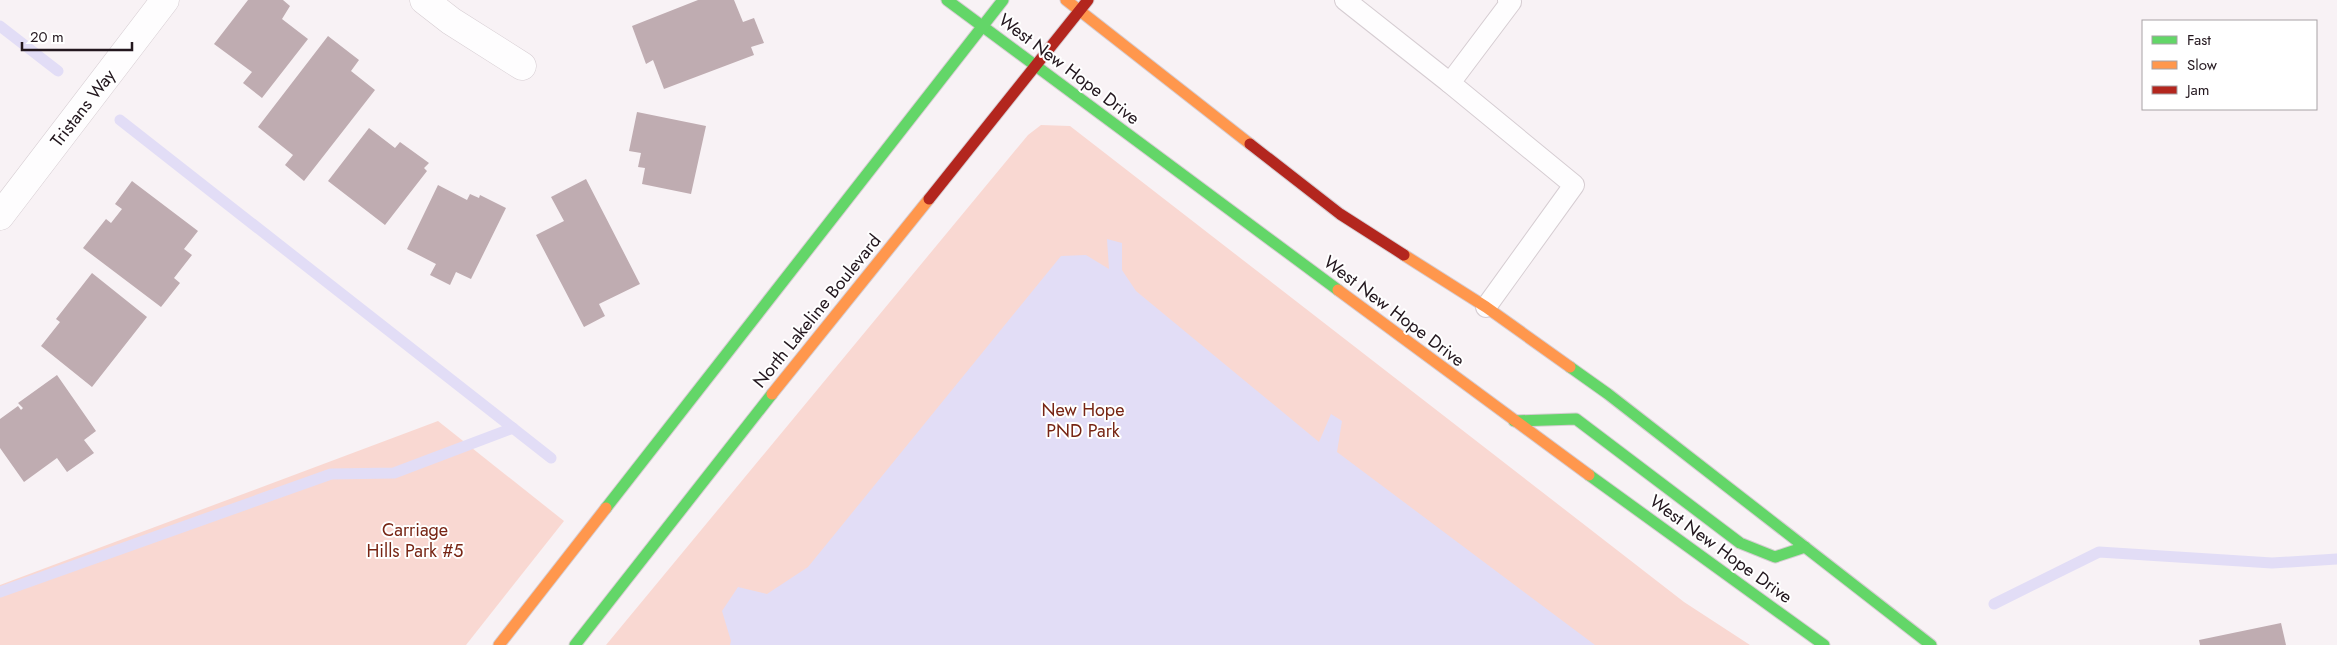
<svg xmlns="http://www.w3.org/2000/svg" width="2337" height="645" viewBox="0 0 2337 645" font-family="Jost,sans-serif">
<rect width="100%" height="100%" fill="#f8f2f5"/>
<g fill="#f9d8d2">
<path d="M1041 125 1070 126 1684 602 1750 645H606L1028 135Z"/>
<path d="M438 421 564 521 466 645H0V585Z"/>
</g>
<path fill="#e2ddf6" d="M1107 239 1122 243V270L1136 291 1319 442 1331 414 1342 421 1337 452 1595 645H730L731 641 722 611 738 587 767 594 808 567 1061 256 1086 255 1109 269Z"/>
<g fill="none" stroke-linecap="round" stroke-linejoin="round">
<g stroke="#e2ddf6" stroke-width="11">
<path d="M0 26 58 71"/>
<path d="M120 120 551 458"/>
<path d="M0 592 331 474 394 473 513 428"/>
<path d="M1994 604 2099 552 2272 563 2337 559"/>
</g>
</g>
<g fill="#bfacb1">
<path d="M248 0H283L290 6 282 19 308 39 262 98 243 83 252 72 214 44Z"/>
<path d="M698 0H734L743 22 754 18 764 43 751 47 754 55 664 89 653 60 646 64 632 26Z"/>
<path d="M328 36 359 60 351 71 375 90 304 181 285 165 293 155 258 127Z"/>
<path d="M637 112 706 126 691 194 642 184 645 168 638 167 641 153 629 151Z"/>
<path d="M369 128 395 148 400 142 429 163 424 168 427 171 385 225 328 181Z"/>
<path d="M586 179 640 284 599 304 605 316 584 327 536 235 564 221 551 197Z"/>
<path d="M132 181 198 231 184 249 192 255 174 278 180 283 161 307 83 248 106 219 111 223 122 209 115 204Z"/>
<path d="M438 185 467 200 470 194 479 198 480 195 506 208 471 279 456 272 450 285 430 275 436 264 407 249Z"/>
<path d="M92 273 147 317 92 387 41 346 60 322 56 319Z"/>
<path d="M57 375 96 431 84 440 94 453 67 472 57 458 24 482 0 448V419L18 406 21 410 23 408 18 403Z"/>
<path d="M2281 623 2286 645H2200L2199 640Z"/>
</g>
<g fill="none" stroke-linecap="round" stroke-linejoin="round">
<defs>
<g id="lane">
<path d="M1345 0 1450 83"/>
<path d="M1486 307 1574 185 1450 83 1511 2 1508 0"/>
</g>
<g id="street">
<path d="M424 0 451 21 522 66"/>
<path d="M0 216 165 0"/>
</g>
<g id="fast">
<path d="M947 0 1338 290"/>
<path d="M1570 367 1608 394 1931 645"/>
<path d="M1514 421 1576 419 1740 543 1775 557 1805 547"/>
<path d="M1589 475 1824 645"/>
<path d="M606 508 1003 0"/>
<path d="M575 645 772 394"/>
</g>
<g id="slow">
<path d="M1066 0 1250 144"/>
<path d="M1404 255 1486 307 1570 367"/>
<path d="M1338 290 1589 475"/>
<path d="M772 394 929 199"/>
<path d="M499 645 606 508"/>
</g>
<g id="jam">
<path d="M1250 144 1340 214 1404 255"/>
<path d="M929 199 1088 0"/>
</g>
</defs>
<use href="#lane" stroke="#d6cdd2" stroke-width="22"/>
<use href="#street" stroke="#d6cdd2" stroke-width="29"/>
<use href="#fast" stroke="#d6cdd2" stroke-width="13"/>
<use href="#slow" stroke="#d6cdd2" stroke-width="13"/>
<use href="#jam" stroke="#d6cdd2" stroke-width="13"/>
<use href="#lane" stroke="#fefdfe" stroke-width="20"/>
<use href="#street" stroke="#fefdfe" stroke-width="28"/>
<use href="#fast" stroke="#63d668" stroke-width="11"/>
<use href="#slow" stroke="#ff974d" stroke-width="11"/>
<use href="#jam" stroke="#b3261e" stroke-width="11"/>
</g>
<g text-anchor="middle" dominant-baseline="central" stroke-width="4" stroke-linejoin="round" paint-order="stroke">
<g font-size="18" fill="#23171e" stroke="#fff">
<text transform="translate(1069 69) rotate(37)">West New Hope Drive</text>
<text transform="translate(83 108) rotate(-52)">Tristans Way</text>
<text transform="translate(817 311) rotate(-51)">North Lakeline Boulevard</text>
<text transform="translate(1394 311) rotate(37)">West New Hope Drive</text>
<text transform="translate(1721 549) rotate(36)">West New Hope Drive</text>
</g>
<g font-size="18" fill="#772514" stroke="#fff">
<text x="1083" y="410">New Hope<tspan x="1083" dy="21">PND Park</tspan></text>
<text x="415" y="530">Carriage<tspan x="415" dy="21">Hills Park #5</tspan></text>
</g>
</g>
<rect x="2142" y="20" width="175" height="90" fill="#ffffff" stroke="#a7a2a5"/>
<rect x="2152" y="36" width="25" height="8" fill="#63d668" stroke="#a7a2a5"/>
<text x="2187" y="45" font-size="15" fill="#23171e">Fast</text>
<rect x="2152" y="61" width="25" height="8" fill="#ff974d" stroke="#a7a2a5"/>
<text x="2187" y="70" font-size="15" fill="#23171e">Slow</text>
<rect x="2152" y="86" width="25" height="8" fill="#b3261e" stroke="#a7a2a5"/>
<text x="2187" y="95" font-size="15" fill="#23171e">Jam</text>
<path d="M22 42v8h110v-8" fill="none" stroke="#23171e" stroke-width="2.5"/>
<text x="30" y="42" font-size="15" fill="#23171e" stroke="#ffffff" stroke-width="4" paint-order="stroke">20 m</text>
</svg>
